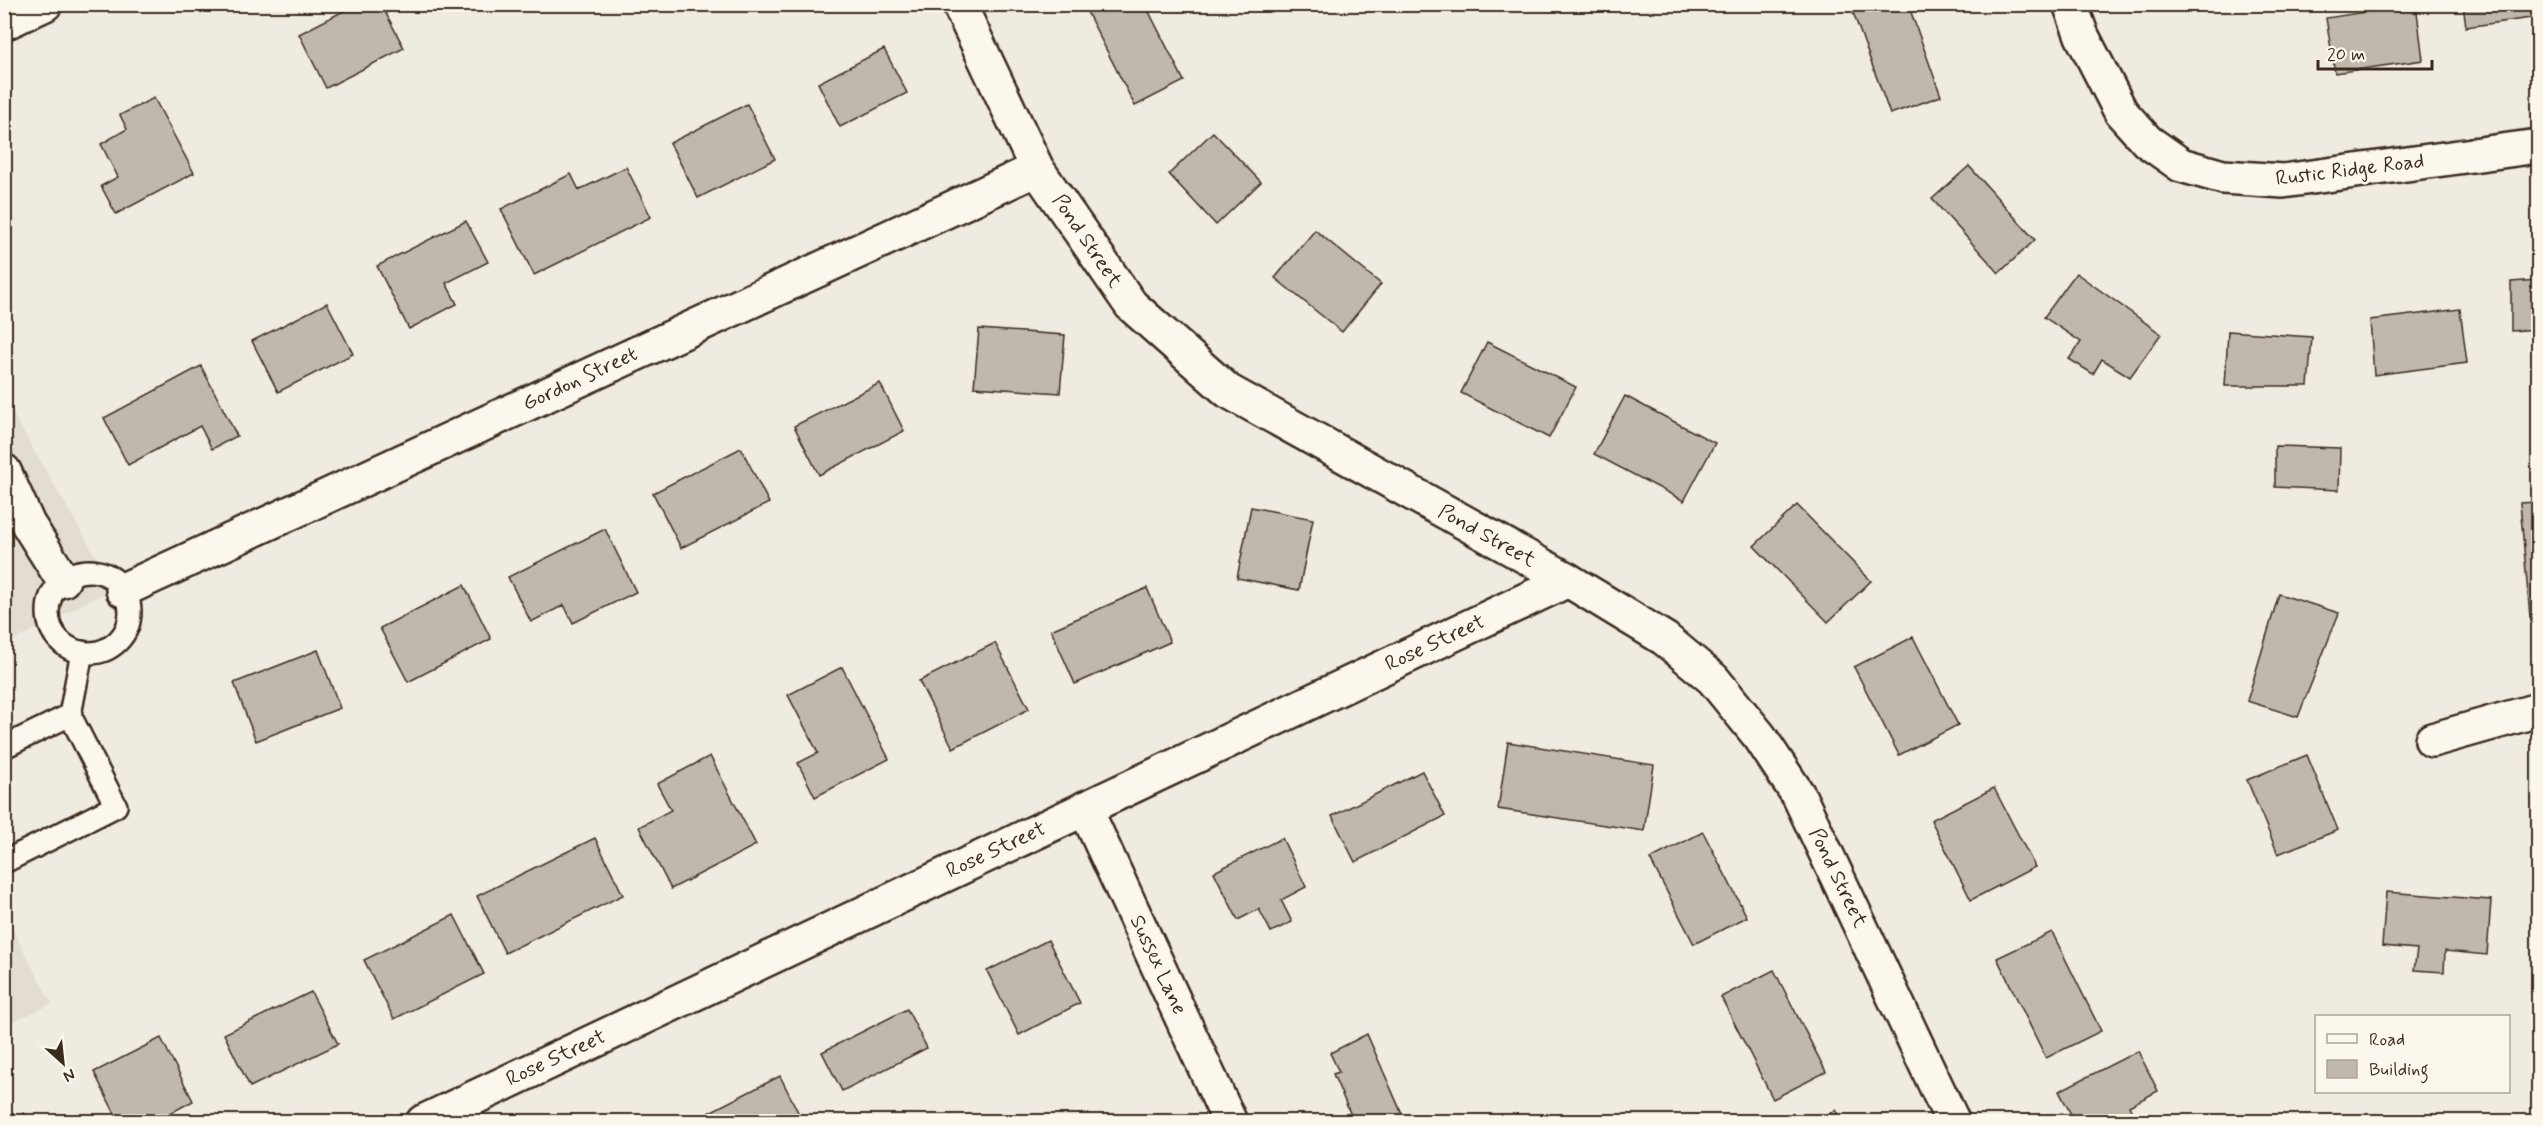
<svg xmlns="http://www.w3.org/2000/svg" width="2543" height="1126" viewBox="0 0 2543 1126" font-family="Mynerve,sans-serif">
<rect width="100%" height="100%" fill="#f0ebe0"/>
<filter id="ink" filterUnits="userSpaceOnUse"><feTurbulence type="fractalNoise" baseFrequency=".0167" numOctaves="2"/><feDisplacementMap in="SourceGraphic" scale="12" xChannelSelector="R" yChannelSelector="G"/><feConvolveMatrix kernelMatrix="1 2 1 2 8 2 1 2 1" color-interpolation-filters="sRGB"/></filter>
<g filter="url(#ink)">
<g fill="#e2dcd1">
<path d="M4 399 114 588 5 645H4Z"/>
<path d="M5 915 52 1004 5 1025H4Z"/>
</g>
<g fill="#c0b8ad" stroke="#3b2a1e" stroke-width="1.5">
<path d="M357 4H381L404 48 326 88 299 34Z"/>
<path d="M1083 4H1145L1184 81 1135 106Z"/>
<path d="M1850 4H1908L1941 96 1890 114Z"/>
<path d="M2416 4 2423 60 2335 73 2326 18Z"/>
<path d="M2463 4H2538V17L2466 27Z"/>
<path d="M884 49 907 93 840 127 818 83Z"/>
<path d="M154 98 194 173 116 214 101 186 118 177 101 144 127 129 120 115Z"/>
<path d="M747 104 775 159 698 198 670 143Z"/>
<path d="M1213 132 1261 182 1216 225 1169 174Z"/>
<path d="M1969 166 2035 240 1999 273 1932 199Z"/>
<path d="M626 167 651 217 534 275 501 209 571 174 579 190Z"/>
<path d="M466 221 488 262 446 283 457 304 409 329 377 266Z"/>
<path d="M1315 230 1381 284 1342 332 1275 278Z"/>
<path d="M2076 273 2161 334 2130 377 2102 359 2093 374 2069 359 2081 342 2044 317Z"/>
<path d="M2538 280V329L2511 331V282Z"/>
<path d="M327 303 353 354 278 392 252 341Z"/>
<path d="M2460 309 2467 363 2374 375 2370 320Z"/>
<path d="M979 329 1065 335 1060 393 974 387Z"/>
<path d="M2228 331 2312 337 2308 386H2225Z"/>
<path d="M1487 342 1576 387 1549 438 1461 393Z"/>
<path d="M201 366 237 436 212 449 200 426 128 465 104 418Z"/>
<path d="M880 383 904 431 819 475 794 426Z"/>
<path d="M1625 396 1715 443 1684 501 1594 454Z"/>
<path d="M2275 446 2340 448 2339 490 2275 487Z"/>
<path d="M741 448 769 503 681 548 653 493Z"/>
<path d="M2538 502V616L2530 617 2520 503Z"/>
<path d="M1797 505 1871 581 1828 622 1754 546Z"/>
<path d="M1251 507 1313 519 1299 590 1237 578Z"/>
<path d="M605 529 636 592 573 623 564 605 531 622 508 577Z"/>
<path d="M464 585 491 639 408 682 380 628Z"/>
<path d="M1147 588 1170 642 1075 684 1051 630Z"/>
<path d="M2279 594 2339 613 2298 717 2247 701Z"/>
<path d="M1913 637 1958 725 1899 755 1854 667Z"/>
<path d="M995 643 1029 709 953 748 919 681Z"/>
<path d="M318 650 340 708 256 741 234 683Z"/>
<path d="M842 667 889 759 815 797 798 763 818 753 788 695Z"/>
<path d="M1508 742 1654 765 1644 831 1498 809Z"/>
<path d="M2307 755 2338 830 2278 854 2247 780Z"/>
<path d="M710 756 756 845 671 889 639 827 671 810 657 784Z"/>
<path d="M1422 771 1445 816 1355 862 1332 816Z"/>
<path d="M1994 788 2035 867 1971 900 1931 820Z"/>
<path d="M1703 832 1747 917 1694 944 1650 859Z"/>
<path d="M595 838 623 895 505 953 477 896Z"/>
<path d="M1282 838 1306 887 1281 900 1292 922 1271 932 1259 909 1238 920 1214 872Z"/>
<path d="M2386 892 2491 900 2487 955 2445 951 2444 972 2414 970 2417 949 2382 946Z"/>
<path d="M454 915 484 974 394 1019 364 960Z"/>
<path d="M2052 932 2101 1031 2046 1058 1997 958Z"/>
<path d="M1048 940 1080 1003 1019 1035 987 971Z"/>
<path d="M1774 970 1826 1072 1773 1099 1721 997Z"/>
<path d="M311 992 338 1044 250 1087 224 1034Z"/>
<path d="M907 1009 927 1048 842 1091 822 1052Z"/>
<path d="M1367 1034 1405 1121V1122H1354L1333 1074 1339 1072 1330 1053Z"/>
<path d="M161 1038 193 1101 154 1122H119L94 1072Z"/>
<path d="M2138 1051 2158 1091 2129 1106 2137 1122H2075L2059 1091Z"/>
<path d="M780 1076 803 1122H700L698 1118Z"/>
<path d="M1836 1110 1841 1122H1814Z"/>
<path d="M24 1113 28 1122H6Z"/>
</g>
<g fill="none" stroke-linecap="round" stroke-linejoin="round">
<defs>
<g id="lane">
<circle cx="89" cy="612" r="41"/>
<path d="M4 747 70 715"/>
<path d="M4 862 116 806 70 715 82 652"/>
</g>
<g id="street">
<path d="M959 4 1037 169 1131 305 1228 391 1568 580 1665 639 1713 679 1760 737 1799 796 1953 1122"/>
<path d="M2070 4 2082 36 2121 112 2147 141 2181 165 2223 177 2283 181 2538 146"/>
<path d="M4 471 28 524 63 580"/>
<path d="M123 590 1037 169"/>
<path d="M2432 740 2538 710"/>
<path d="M1085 808 1230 1122"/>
<path d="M423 1122 1568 580"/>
</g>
<path id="primary" d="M4 23 45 4"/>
</defs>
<use href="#lane" stroke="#3b2a1e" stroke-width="26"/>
<use href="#street" stroke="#3b2a1e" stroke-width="38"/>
<use href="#primary" stroke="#3b2a1e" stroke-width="38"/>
<use href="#lane" stroke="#fbf7ec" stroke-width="21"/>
<use href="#street" stroke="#fbf7ec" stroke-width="33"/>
<use href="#primary" stroke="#fbf7ec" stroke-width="33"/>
</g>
</g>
<g text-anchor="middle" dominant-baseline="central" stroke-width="5" stroke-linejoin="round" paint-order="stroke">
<g font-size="21" fill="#3b2a1e" stroke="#fbf7ec">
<text transform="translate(2350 170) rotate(-7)">Rustic Ridge Road</text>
<text transform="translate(1087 241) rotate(56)">Pond Street</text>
<text transform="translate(580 379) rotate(-25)">Gordon Street</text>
<text transform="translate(1487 536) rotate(29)">Pond Street</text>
<text transform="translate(1435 643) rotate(-25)">Rose Street</text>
<text transform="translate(996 850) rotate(-25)">Rose Street</text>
<text transform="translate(1838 878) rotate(64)">Pond Street</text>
<text transform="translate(1158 965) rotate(65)">Sussex Lane</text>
<text transform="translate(556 1058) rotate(-25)">Rose Street</text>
</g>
</g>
<rect width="2543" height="1126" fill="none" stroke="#fbf7ec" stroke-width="24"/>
<rect x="12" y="12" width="2519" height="1102" fill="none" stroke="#3b2a1e" stroke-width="2" filter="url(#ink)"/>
<rect x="2315" y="1015" width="195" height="78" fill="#fbf7ec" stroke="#aea59a" stroke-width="1.5"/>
<rect x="2327" y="1034" width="30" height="9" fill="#fbf7ec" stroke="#aea59a" stroke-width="1.5"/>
<text x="2369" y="1045" font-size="18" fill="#3b2a1e">Road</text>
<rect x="2327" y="1060" width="30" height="18" fill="#c0b8ad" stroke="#aea59a" stroke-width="1.5"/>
<text x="2369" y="1075" font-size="18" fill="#3b2a1e">Building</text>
<g transform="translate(63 1063) rotate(153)" stroke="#fbf7ec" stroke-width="4.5" paint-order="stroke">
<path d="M0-4.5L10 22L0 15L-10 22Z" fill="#3b2a1e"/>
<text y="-9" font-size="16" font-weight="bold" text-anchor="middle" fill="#3b2a1e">N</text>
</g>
<path d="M2318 60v9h114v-9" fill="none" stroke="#3b2a1e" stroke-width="3"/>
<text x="2327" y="60" font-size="18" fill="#3b2a1e" stroke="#fbf7ec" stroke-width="4.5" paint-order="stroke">20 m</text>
</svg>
